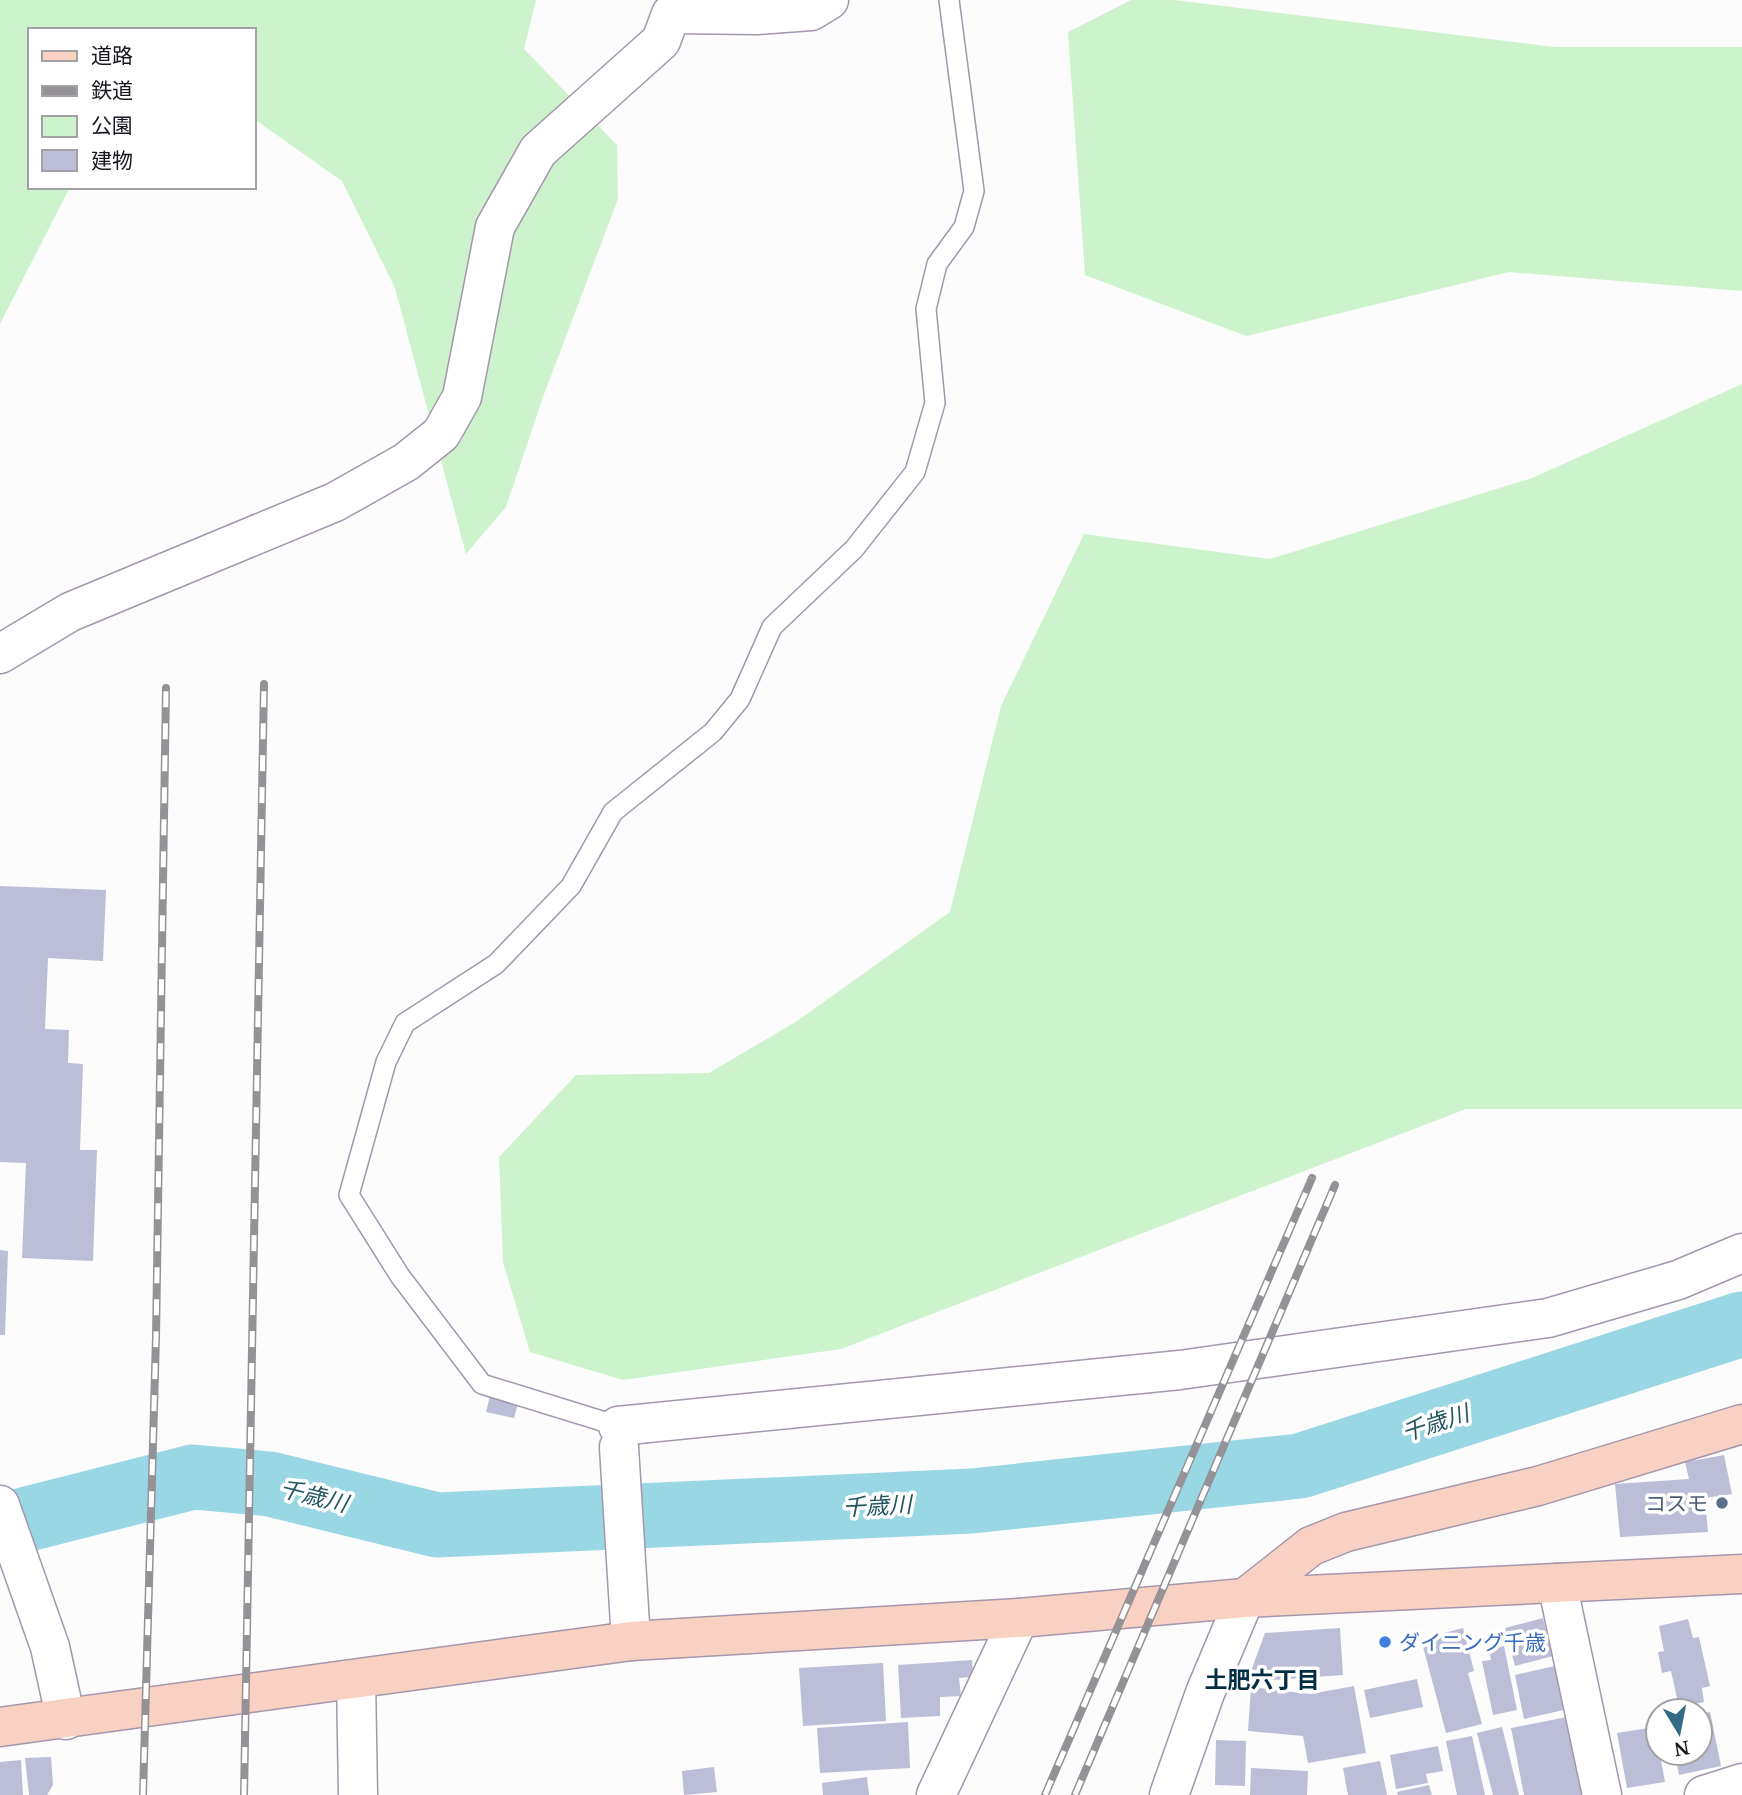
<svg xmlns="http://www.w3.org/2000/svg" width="1742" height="1795" viewBox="0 0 1742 1795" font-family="'Noto Serif','Noto Sans JP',serif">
<rect width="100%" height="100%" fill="#fcfcfc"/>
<g fill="#cdf3cd">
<path d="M0 0H536L524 49 617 145 618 199 543 397 506 507 466 554 395 288 342 181 254 119V30H30V187H70L0 324Z"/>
<path d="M1131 0H1174L1554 47H1742V291L1509 272 1246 336 1085 275 1068 32Z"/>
<path d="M1742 384V1109H1466L841 1349 623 1380 530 1352 503 1262 499 1157 576 1075 709 1073 797 1021 950 912 1001 706 1084 534 1270 559 1532 478Z"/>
</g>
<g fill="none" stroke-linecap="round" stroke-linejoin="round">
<path stroke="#9ad7e4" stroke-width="65" d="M0 1526 193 1477 270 1484 437 1525 972 1501 1300 1466 1742 1324"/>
</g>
<g fill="#bcbed7">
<path d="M0 886 106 890 103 961 48 958 45 1029 69 1030 68 1063 83 1064 80 1150H97L93 1261 22 1258 26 1163 0 1162Z"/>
<path d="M0 1250 8 1251 5 1335H0Z"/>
<path d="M490 1396 518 1403 514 1418 486 1412Z"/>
<path d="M1724 1455 1732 1494 1705 1498 1708 1532 1620 1537 1615 1484 1689 1479 1685 1462Z"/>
<path d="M1543 1618 1553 1656 1515 1666 1505 1628Z"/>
<path d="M1688 1619 1693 1638 1699 1637 1710 1686 1702 1688 1704 1702 1679 1707 1671 1671 1662 1673 1658 1652 1664 1651 1659 1626Z"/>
<path d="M1340 1628 1343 1675 1247 1682 1265 1633Z"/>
<path d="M1463 1628 1474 1671 1468 1673 1482 1724 1446 1733 1421 1639Z"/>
<path d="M1504 1646 1517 1710 1493 1715 1482 1661 1491 1660 1489 1650Z"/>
<path d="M972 1660 973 1677 959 1678 961 1696 940 1697V1716L901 1718 898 1665Z"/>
<path d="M883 1663 886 1721 803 1726 799 1668Z"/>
<path d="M1559 1665 1568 1709 1524 1719 1515 1675Z"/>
<path d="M1417 1679 1423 1707 1370 1718 1364 1690Z"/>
<path d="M1354 1686 1366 1753 1308 1763 1303 1736 1248 1731 1251 1687 1310 1694Z"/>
<path d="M1710 1712 1721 1766 1679 1775 1675 1753H1700V1714Z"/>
<path d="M1572 1716 1587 1795H1524L1511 1728Z"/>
<path d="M908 1722 910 1768 820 1773 817 1728Z"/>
<path d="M1502 1727 1519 1795H1493L1477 1733Z"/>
<path d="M1655 1727 1665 1782 1627 1788 1617 1733Z"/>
<path d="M1472 1736 1485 1795H1457L1446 1741Z"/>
<path d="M1216 1740 1246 1741 1245 1786 1215 1785Z"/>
<path d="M1438 1746 1443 1771 1426 1774 1428 1783 1396 1789 1390 1755Z"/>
<path d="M51 1757 53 1785 47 1795H29L25 1758Z"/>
<path d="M21 1760 23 1795H0V1762Z"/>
<path d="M1380 1761 1387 1795H1348L1343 1768Z"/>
<path d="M714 1767 717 1792 684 1795 682 1771Z"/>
<path d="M1251 1768 1308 1771 1307 1795H1250Z"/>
<path d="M867 1777 869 1795H823L822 1783Z"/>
<path d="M1429 1785 1432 1795H1398L1397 1792Z"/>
</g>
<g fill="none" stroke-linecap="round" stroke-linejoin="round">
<defs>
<path id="lane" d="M618 1432V1426L482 1384 400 1276 349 1195 386 1062 405 1023 496 964 571 886 613 812 713 732 740 699 772 627 854 549 915 472 935 403 926 309 937 264 964 227 974 191 949 0"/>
<g id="street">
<path d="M0 654 70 612 335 502 406 462 441 434 462 397 495 227 538 151 661 41 671 14 758 15 811 11 829 0"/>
<path d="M618 1426 1180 1370 1548 1318 1678 1280 1742 1253"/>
<path d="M619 1447 631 1641"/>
<path d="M0 1505 50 1647 66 1720"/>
<path d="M1557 1583 1602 1795"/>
<path d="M356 1680 358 1795"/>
<path d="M936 1795 1019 1618"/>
<path d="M1169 1795 1205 1693 1245 1598"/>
<path d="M1704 1795 1742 1783"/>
</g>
<g id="secondary">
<path d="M1245 1598 1311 1546 1346 1532 1538 1486 1742 1424"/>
<path d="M0 1727 631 1641 1019 1618 1245 1598 1742 1574"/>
</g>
</defs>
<use href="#lane" stroke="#a496ad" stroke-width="22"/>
<use href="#street" stroke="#a496ad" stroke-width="41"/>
<use href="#secondary" stroke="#a496ad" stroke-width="41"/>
<use href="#lane" stroke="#fff" stroke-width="19"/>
<use href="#street" stroke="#fff" stroke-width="38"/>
<use href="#secondary" stroke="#f9d1c2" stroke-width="38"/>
<defs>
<g id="rail">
<path d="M143 1795 156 1337 166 688"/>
<path d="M244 1795 264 684"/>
<path d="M1045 1795 1312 1178"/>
<path d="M1075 1795 1335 1185"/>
</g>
</defs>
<use href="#rail" stroke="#949296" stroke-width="8"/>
<use href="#rail" stroke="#fff" stroke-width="5" stroke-dasharray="16" stroke-linecap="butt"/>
</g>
<circle fill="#5c6f8a" stroke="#fff" stroke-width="2.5" cx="1722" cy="1503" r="7"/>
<circle fill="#3f7fe0" stroke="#fff" stroke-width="2.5" cx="1385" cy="1642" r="7"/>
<g text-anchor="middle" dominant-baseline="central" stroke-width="7" stroke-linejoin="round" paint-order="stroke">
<g font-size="21" fill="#4e5e75" stroke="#fff" text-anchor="end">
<text x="1708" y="1503">コスモ</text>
</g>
<g font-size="21" fill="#366cbe" stroke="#fff" text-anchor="start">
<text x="1399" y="1642">ダイニング千歳</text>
</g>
<g font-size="23" font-style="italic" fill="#225660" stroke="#fff">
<text transform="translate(1435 1422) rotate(-18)">千歳川</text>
<text transform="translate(314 1495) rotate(14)">千歳川</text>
<text transform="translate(877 1505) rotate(-3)">千歳川</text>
</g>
<g font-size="23" font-weight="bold" fill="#002f43" stroke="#fff">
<text x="1262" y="1679">土肥六丁目</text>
</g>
</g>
<rect x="28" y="28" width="228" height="161" fill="#ffffff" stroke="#a3a1a5" stroke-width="2"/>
<rect x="42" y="51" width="35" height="10" fill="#f9d1c2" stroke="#a3a1a5" stroke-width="2"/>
<text x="91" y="63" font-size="21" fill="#1a151e">道路</text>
<rect x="42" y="86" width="35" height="10" fill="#949296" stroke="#a3a1a5" stroke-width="2"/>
<text x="91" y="98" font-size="21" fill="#1a151e">鉄道</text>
<rect x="42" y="116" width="35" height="21" fill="#cdf3cd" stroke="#a3a1a5" stroke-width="2"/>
<text x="91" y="133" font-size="21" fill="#1a151e">公園</text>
<rect x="42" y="150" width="35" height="21" fill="#bcbed7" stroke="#a3a1a5" stroke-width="2"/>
<text x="91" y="168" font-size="21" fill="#1a151e">建物</text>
<g transform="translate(1679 1732) rotate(170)"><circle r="33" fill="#ffffff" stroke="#a3a1a5" stroke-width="2"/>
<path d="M0-5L12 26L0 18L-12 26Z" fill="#346a85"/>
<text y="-10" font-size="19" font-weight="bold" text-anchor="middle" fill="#1a151e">N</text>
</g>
</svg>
